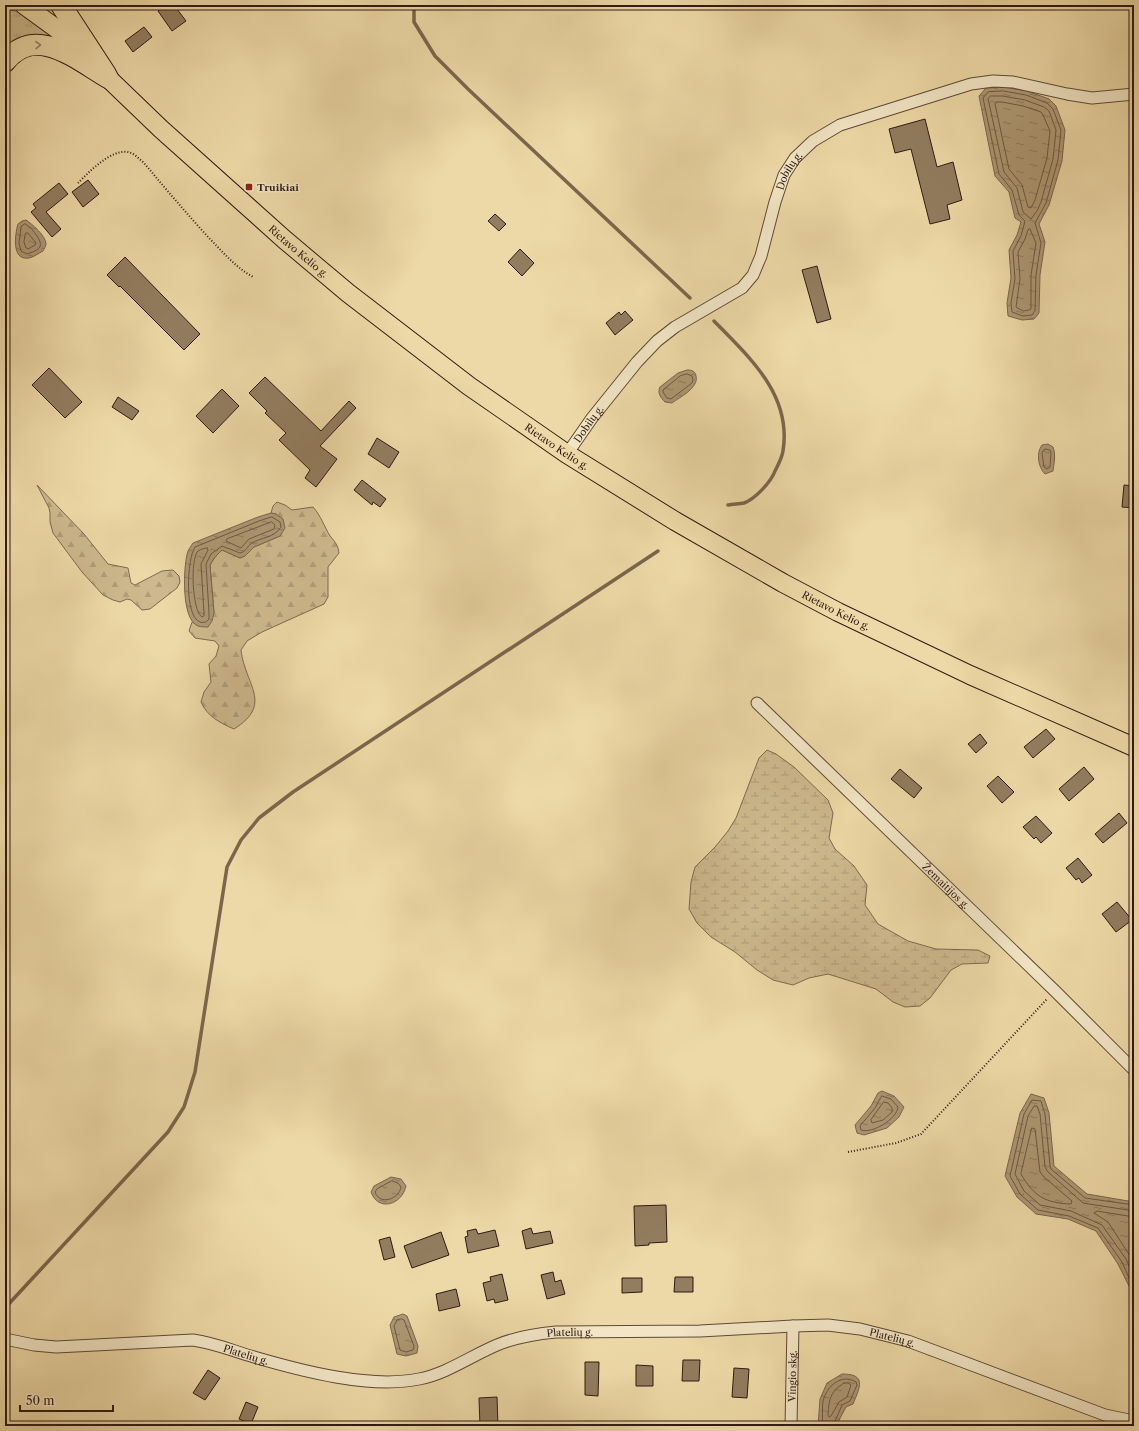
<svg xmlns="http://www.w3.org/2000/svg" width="1139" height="1431" viewBox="0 0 1139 1431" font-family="'Libre Caslon Text',serif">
<defs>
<pattern id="grass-tufts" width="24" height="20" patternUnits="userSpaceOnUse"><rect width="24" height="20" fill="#cdb98d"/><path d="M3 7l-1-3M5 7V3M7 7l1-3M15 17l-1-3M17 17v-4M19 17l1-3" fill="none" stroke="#b09e79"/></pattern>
<pattern id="forest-firs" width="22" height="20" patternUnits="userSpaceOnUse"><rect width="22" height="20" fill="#cdb98d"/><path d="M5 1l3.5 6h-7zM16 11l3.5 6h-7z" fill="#b09e79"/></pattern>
<pattern id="wetland-marsh" width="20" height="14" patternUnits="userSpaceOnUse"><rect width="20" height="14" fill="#cdb98d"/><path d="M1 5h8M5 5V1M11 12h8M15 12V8" fill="none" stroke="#b09e79"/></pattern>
<pattern id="water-ripples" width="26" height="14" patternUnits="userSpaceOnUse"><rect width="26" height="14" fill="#ad9874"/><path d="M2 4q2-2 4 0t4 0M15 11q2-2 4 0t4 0" fill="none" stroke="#8d7b5e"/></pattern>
</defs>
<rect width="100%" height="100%" fill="#edd9a7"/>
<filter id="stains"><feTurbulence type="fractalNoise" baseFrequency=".005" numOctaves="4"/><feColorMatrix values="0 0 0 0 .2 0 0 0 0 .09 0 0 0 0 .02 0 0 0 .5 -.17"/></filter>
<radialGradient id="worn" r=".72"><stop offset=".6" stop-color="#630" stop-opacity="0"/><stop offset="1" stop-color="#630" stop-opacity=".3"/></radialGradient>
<path fill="url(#grass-tufts)" stroke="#7e6a4e" d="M10 10C27 12 40 28 53 38L5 51V16Z"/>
<g fill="url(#forest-firs)" stroke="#7e6a4e">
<path d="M37 485 84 534 108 564 128 568 131 583 135 585 162 571 173 570 179 576 180 582 177 588 150 609 142 610 131 600 127 599 120 602 113 600 103 595 82 572 53 533 50 522V513L49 508Z"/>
<path d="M277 502 285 505 292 510 313 507C321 516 324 526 330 536 335 542 338 545 339 553L328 567V597L324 604 262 632 247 641 241 650C245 685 274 704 234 729 220 723 207 716 201 702L204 692 211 682 209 664 216 656 219 646 215 641 195 638 189 631 192 622 199 626 214 613 210 565 215 557 222 550 240 558 245 556 254 547 280 536 276 514 271 513 273 506Z"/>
</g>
<path fill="url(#wetland-marsh)" stroke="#7e6a4e" d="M767 750 776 754 794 767 828 800 833 813 829 838 835 849 854 866 867 885 865 905 878 924 908 941 936 949 978 950 990 956 988 963 962 964 951 970 930 998 920 1006 905 1007 893 1002 876 989 828 974 809 978 793 985 773 980 757 970 735 952 711 937 697 923 689 909 691 882 695 867 715 847 728 831 736 818 759 758Z"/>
<g fill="url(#water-ripples)" stroke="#7b664c">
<path d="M1003 87 1027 91 1049 99 1056 106 1065 130 1062 161 1049 205 1039 224 1045 242 1040 275 1039 313 1034 319 1022 320 1008 316 1007 303 1011 278 1009 250 1017 235 1021 222 1015 218 1009 192 995 176 979 96 986 88Z"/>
<path d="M26 220C32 224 46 236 46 244 46 246 44 249 43 251 39 253 34 257 29 258 11 261 15 234 18 224L22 221Z"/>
<path d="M687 370C692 370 695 371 696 376 699 388 680 397 672 403L665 402C661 398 657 393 660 387L678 373Z"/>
<path d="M1048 444 1053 447C1056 455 1054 463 1053 471L1045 474C1038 467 1036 453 1042 445Z"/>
<path d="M271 513 276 514 283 519 285 528 280 536 254 547 245 556 240 558 222 550 215 557 210 565 214 613 212 621 208 627C205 627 201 627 198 626 181 620 183 566 188 551 189 549 191 546 193 543L258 517Z"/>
<path d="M882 1091 894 1096 904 1107 899 1117 887 1128 864 1135 857 1133 855 1125 871 1106 878 1093Z"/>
<path d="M1031 1094 1044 1098 1049 1113 1054 1166 1087 1194 1134 1202V1296L1118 1264 1096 1231 1068 1219 1036 1214 1017 1197 1005 1176 1020 1113Z"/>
<path d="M391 1177 401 1179 406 1186C402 1205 378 1212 371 1192L374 1186Z"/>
<path d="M403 1314 407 1316 418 1346 417 1353 406 1356 397 1354 390 1325 394 1317Z"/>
<path d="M842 1374C867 1374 860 1387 853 1404L846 1407 836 1426H818L820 1399 827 1383Z"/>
</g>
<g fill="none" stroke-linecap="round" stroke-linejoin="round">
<g stroke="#6e5942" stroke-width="1">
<path d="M1003 91 1026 95 1047 103 1053 109 1061 130 1058 160 1046 203 1035 223 1041 243 1036 275 1035 311 1032 315 1023 316 1012 312 1011 303 1015 279 1013 251 1021 236 1025 221 1019 215 1012 190 999 174 983 98 988 92Z"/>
<path d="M991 96H1003L1025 100 1044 107 1049 111 1056 130 1053 159 1041 202 1037 211 1031 219 1023 212 1017 188 1004 172 989 103 988 99Z"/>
<path d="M997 102H1002L1023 106 1041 112 1043 115 1050 131 1047 158 1035 200 1031 208 1028 207 1022 185 1009 169 995 104Z"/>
<path d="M25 224C31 227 33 231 37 236 45 248 38 250 27 254L21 251 19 243 21 227Z"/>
<path d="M1030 229 1036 243 1031 275V309L1029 310 1023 311 1016 307 1020 279 1018 252 1025 239 1028 230Z"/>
<path d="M26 233H28L36 243 35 245 28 249 26 248 24 242Z"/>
<path d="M687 374 692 376 693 380 692 383 671 399 667 398 663 392V390L680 376Z"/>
<path d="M1045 449 1050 450 1051 453 1050 467 1047 469 1044 467 1042 453Z"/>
<path d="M272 517 280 522 281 527C274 538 262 537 252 543 247 546 246 552 240 553L222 546 211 554 206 564 209 613V619L206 622C204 622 201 623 200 622 184 616 187 559 195 547L259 521Z"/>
<path d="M272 522 275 525 274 529 249 539 241 548 226 541 227 539Z"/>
<path d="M207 548 208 550 201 564 204 613V616L202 617C192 611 190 559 198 551 201 549 205 548 207 548Z"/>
<path d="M882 1096 891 1099 898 1107C897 1119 872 1134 861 1130L860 1126 875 1108Z"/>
<path d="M884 1102 888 1103 892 1108V1112L883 1120 872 1123 871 1120Z"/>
<path d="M1032 1128 1035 1129 1040 1172 1044 1177 1072 1201 1071 1204C1046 1203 1034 1197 1021 1174Z"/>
<path d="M392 1181 398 1183 401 1187C399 1199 380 1206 375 1192L377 1189Z"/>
<path d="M1134 1205 1085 1198 1051 1169 1050 1166 1045 1114 1041 1101 1032 1100 1024 1114 1010 1176 1020 1194 1038 1210 1069 1216 1098 1228 1122 1262 1134 1289"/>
<path d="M1134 1211 1083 1203 1048 1172 1045 1167 1040 1114 1037 1106H1034L1028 1116 1015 1174 1024 1191 1040 1205 1071 1211 1102 1225 1126 1259 1134 1277"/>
<path d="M1134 1217 1097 1211 1094 1213 1108 1222 1134 1262"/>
<path d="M402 1319 404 1320 414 1346 413 1350 406 1352 400 1350 394 1326 397 1320Z"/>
<path d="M844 1383H848L851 1385 847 1397 839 1402 831 1416 829 1417 828 1415C829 1399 830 1392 844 1383Z"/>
<path d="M822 1426C823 1418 822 1409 823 1401 827 1386 841 1373 856 1382L857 1385 850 1401 842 1405 833 1426"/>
</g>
<g stroke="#7b664c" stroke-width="3.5">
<path d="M414 5V22L435 56 468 89 690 298"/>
<path d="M714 321C750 358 792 395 783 451 782 458 778 465 775 471 771 482 755 499 744 503 739 504 733 504 728 505"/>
<path d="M5 1308 168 1132 184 1107 195 1072 227 867 241 840 259 818 293 792 658 551"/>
</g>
</g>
<g fill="#927d5f" stroke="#301a10">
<path d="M167 5H174L186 21 172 31 158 11Z"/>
<path d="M144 27 152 37 133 52 125 41Z"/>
<path d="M925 119 937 167 953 162 962 200 947 205 950 219 930 224 911 149 895 153 889 129Z"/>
<path d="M88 180 99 194 83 207 72 192Z"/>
<path d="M59 183 68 194 46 212 61 229 52 237 31 212 36 208 33 204Z"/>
<path d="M495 214 506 224 499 231 488 221Z"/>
<path d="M520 249 534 263 522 276 508 262Z"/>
<path d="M125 257 200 334 184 350 120 286 119 287 107 275Z"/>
<path d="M817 266 831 319 817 323 802 270Z"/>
<path d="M625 311 633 320 615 335 606 323 619 312 621 315Z"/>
<path d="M49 368 82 402 65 418 32 385Z"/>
<path d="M265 377 321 431 349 401 356 408 320 446 337 459 316 487 305 478 310 470 279 440 286 433 265 413 267 411 249 393Z"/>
<path d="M222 389 239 406 213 433 196 416Z"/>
<path d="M118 397 139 411 132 420 112 407Z"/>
<path d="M377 438 399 452 389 468 368 454Z"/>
<path d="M362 480 386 499 380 507 373 502 372 505 354 490Z"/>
<path d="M1124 485 1134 486V508L1122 507Z"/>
<path d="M1046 729 1055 739 1033 758 1024 747Z"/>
<path d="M980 734 987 743 976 753 968 744Z"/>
<path d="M1084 767 1094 779 1069 801 1059 789Z"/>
<path d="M900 769 922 788 914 798 891 779Z"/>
<path d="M998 776 1014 792 1002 803 987 786Z"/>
<path d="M1119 813 1127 823 1103 843 1095 834Z"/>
<path d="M1036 816 1052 833 1041 843 1036 837 1034 839 1023 827Z"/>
<path d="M1078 858 1092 875 1082 883 1079 878 1076 880 1066 868Z"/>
<path d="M1117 902 1132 920 1116 932 1102 914Z"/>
<path d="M666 1205 667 1242 649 1243V1245L635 1246 634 1206Z"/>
<path d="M531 1228 533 1234 550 1231 553 1243 526 1249 522 1231Z"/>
<path d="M476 1229 478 1234 495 1230 499 1246 468 1253 465 1237 468 1236 467 1231Z"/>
<path d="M441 1232 449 1255 412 1268 404 1246Z"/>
<path d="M390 1237 395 1257 384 1260 379 1240Z"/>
<path d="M553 1272 555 1282 561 1280 565 1294 547 1299 541 1275Z"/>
<path d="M502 1274 508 1300 495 1303 494 1299 487 1301 483 1283 491 1281 490 1277Z"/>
<path d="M675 1277H693V1292H674Z"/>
<path d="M622 1278H642V1292L622 1293Z"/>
<path d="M456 1289 460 1306 439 1311 436 1294Z"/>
<path d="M683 1360H700L699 1381H682Z"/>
<path d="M585 1362H599L598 1396 585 1395Z"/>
<path d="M636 1365 653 1366V1386H636Z"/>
<path d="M734 1368 749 1369 747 1398 732 1397Z"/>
<path d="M208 1370 220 1378 205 1400 193 1393Z"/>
<path d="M497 1397 498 1426H480L479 1398Z"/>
<path d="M246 1402 258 1407 251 1424 239 1419Z"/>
</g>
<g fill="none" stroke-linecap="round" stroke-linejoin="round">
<defs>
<g id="street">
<path id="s1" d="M567 454 592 418 637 362 657 341 675 327 742 288 753 275 761 256 775 202 784 175 795 158 813 141 840 125 971 84 993 81 1013 82 1067 94 1092 98 1134 94"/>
<path id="s2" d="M757 703 1055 991 1134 1070"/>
<path id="s3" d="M5 1339 34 1345 56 1347 193 1340C215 1343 233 1351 254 1357 302 1371 370 1389 419 1379 446 1374 471 1356 497 1345 516 1337 535 1334 556 1332L700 1331 793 1326 828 1325 860 1329 908 1341 1105 1415 1134 1421"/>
<path id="s4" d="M791 1426 793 1326"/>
</g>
<g id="primary">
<path id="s5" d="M24 5 57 29 161 129 285 240 348 293 469 386 567 454 675 521 783 583 838 612 970 675 1134 747"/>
</g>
<g id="highway">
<path d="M61 5 106 74"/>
<path d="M5 62C35 23 77 60 108 78"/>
</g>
</defs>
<use href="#street" stroke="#5f4a36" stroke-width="13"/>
<use href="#primary" stroke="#301a10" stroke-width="20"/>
<use href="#highway" stroke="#301a10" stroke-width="22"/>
<g stroke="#301a10" stroke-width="2" stroke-dasharray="1 2" stroke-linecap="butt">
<path d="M78 183C89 172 111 149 128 152 134 153 139 159 144 163 165 188 186 213 209 238 223 252 235 267 253 277"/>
<path d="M848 1152 896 1143 921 1134 1047 999"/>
</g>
<use href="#street" stroke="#f3e6c6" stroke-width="11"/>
<use href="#primary" stroke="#edd9a7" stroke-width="18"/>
<use href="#highway" stroke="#edd9a7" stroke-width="20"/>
</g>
<defs><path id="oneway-chevron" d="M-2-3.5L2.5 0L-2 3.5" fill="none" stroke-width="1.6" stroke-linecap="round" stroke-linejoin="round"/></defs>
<use stroke="#988363" href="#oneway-chevron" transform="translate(38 45) rotate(-1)"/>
<rect fill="#8f2418" stroke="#f3e6c6" stroke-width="1.5" x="245" y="183" width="8" height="8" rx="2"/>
<g text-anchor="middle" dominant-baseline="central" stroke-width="3" stroke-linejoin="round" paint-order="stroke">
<g font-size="10" fill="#301a10" stroke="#f3e6c6">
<text stroke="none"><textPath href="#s1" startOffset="373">Dobilų g.</textPath></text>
<text stroke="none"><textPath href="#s5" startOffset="369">Rietavo Kelio g.</textPath></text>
<text stroke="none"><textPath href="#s1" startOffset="37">Dobilų g.</textPath></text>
<text stroke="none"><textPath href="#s5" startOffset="693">Rietavo Kelio g.</textPath></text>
<text stroke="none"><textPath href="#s5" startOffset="1017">Rietavo Kelio g.</textPath></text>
<text stroke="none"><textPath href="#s2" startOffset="263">Žemaitijos g.</textPath></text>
<text stroke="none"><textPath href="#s3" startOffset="580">Platelių g.</textPath></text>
<text stroke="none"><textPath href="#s3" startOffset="904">Platelių g.</textPath></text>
<text stroke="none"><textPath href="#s3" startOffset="244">Platelių g.</textPath></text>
<text stroke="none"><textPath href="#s4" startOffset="50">Vingio skg.</textPath></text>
</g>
<g font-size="10" font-weight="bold" fill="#301a10" stroke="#f3e6c6" text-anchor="start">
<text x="257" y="187">Truikiai</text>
</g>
</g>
<rect width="1139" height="1431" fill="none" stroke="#edd9a7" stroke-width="20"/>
<rect x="6" y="6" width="1127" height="1419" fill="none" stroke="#301a10" stroke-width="2"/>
<rect x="10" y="10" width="1119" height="1411" fill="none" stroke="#301a10"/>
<path d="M20 1405v6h93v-6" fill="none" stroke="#301a10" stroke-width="2"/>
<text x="26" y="1405" font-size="12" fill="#301a10" stroke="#f3e6c6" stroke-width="3" paint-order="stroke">50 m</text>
<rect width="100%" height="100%" filter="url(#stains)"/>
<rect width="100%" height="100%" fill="url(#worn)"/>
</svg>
